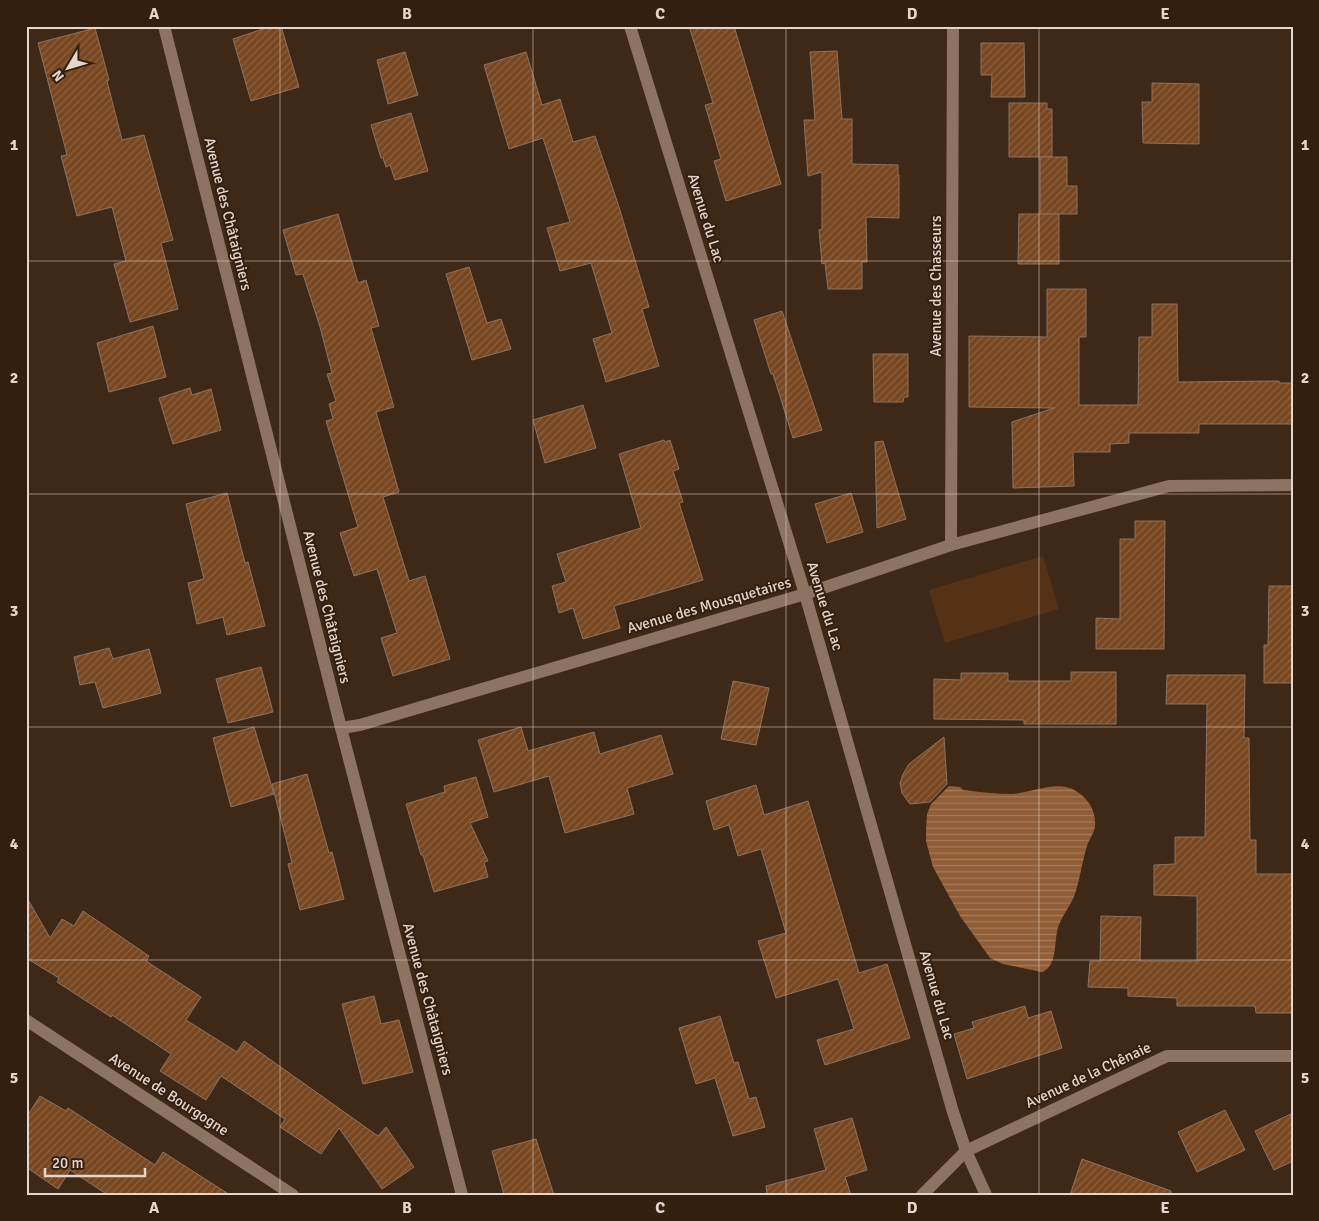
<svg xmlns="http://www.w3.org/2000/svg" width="1319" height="1221" viewBox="0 0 1319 1221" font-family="Signika,sans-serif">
<defs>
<pattern id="water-rules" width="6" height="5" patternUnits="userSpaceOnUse" patternTransform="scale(1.25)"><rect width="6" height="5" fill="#905d37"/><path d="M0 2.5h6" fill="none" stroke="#a57b5c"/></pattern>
<pattern id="building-hatch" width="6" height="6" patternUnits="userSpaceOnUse" patternTransform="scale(1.25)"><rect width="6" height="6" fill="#784721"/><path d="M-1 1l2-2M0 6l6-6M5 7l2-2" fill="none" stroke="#8b6140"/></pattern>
</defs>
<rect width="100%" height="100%" fill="#3e2919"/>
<path fill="#553116" d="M1043 556 1059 609 945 643 929 590Z"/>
<path fill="url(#water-rules)" d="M949 786 960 787 963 790C979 792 996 794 1012 794 1034 793 1058 778 1079 793 1088 799 1095 810 1095 822 1096 832 1090 837 1087 846 1082 862 1080 879 1075 894 1071 905 1063 914 1059 925 1053 938 1059 966 1042 972L1003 964 990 958 960 916 933 867 926 841V830L927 814 931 804Z"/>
<g fill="url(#building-hatch)" stroke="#8c7361">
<path d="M272 26H281L299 87 251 101 233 39Z"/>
<path d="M689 26H734L781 184 726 201 714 161 721 159 705 105 713 103Z"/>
<path d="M95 28 109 80 107 81 122 140 144 135 173 240 161 243 178 309 130 322 114 264 126 261 112 207 77 216 61 156 67 155 38 43Z"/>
<path d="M981 43H1024L1025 97H991L992 75H981Z"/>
<path d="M837 51 842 119H852V164L898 165V175H899V218L866 217 867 262H862V289H828L825 263 822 264 819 230 822 229V172L808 176 804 120H815L810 52Z"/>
<path d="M405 52 418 95 388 104 377 60Z"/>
<path d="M526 52 542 105 560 99 573 142 595 136 619 207 649 307 642 309 659 366 606 382 593 339 612 333 591 263 560 271 547 228 570 222 543 138 509 149 484 65Z"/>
<path d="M1152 83 1199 84V144L1143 143 1142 102H1152Z"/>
<path d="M1009 103H1047V109H1052V157H1009Z"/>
<path d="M411 113 428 171 395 180 390 165 386 167 383 158H381L371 125Z"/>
<path d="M1040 157H1067V186H1077V214H1040Z"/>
<path d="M338 214 358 283 366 280 379 326 371 328 394 407 376 412 399 492 383 497 409 581 425 576 450 659 393 676 381 638 397 633 377 569 354 576 340 533 358 527 326 421 333 419 329 404 336 401 327 374 332 373 320 327 303 274 296 275 283 230Z"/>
<path d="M1019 214H1059V264H1018Z"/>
<path d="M469 267 487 323 501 319 511 349 472 360 446 274Z"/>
<path d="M1047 289H1086V337H1079V405H1138L1139 337H1152V304H1177L1178 382 1279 381V383H1293V424H1199V433H1129V443L1110 444V452H1073L1074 486 1013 488 1012 422 1054 408 969 407V336L1047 337Z"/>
<path d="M782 311 822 430 793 438 773 374H771L754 320Z"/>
<path d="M153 326 166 377 109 392 97 343Z"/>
<path d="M873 354H908V397H904L903 402H874Z"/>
<path d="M190 388 192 395 211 389 221 430 173 444 159 398Z"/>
<path d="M583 405 596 448 545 463 533 420Z"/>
<path d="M664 440 665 442 670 440 679 469 673 471 683 502 679 503 703 580 614 606 620 628 583 639 573 608 559 613 552 586 566 582 557 554 641 528 619 454Z"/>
<path d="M883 441 906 519 877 528 875 442Z"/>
<path d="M227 493 245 563 248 562 265 626 227 635 223 617 197 624 188 583 204 579 186 504Z"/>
<path d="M851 493 863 532 827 543 815 504Z"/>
<path d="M1135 521H1165L1164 649H1096V618L1120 619V539H1135Z"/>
<path d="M1269 586H1293V683H1264V645H1268Z"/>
<path d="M109 648 113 659 149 649 161 693 103 708 95 682 80 685 74 657Z"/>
<path d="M261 667 273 712 228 723 216 679Z"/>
<path d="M1071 672H1116V724H1024V720L934 719V679L961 680V673H1008V681H1071Z"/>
<path d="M1167 675H1245L1244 738H1249L1250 840H1256V874H1293V1013H1256L1255 1006H1177V998L1128 996V988L1088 987 1090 961H1100L1101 916 1141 917 1140 961H1197V896L1154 895V865L1175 864V837H1205L1207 704H1166Z"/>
<path d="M733 681 769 688 756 745 721 739Z"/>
<path d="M254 727 274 794 231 807 213 738Z"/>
<path d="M521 727 528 751 594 732 600 754 661 735 673 774 627 788 634 814 565 833 549 776 494 792 478 740Z"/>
<path d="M944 737 947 784 930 802 910 804 902 793 900 783 903 774 909 764Z"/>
<path d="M307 774 329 853 332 852 344 899 300 910 288 864 292 863 272 784Z"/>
<path d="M476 777 488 817 470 823 488 861 484 862 488 877 434 892 423 855H421L406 804 445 792 444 786Z"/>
<path d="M756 785 764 815 808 801 859 973 887 964 910 1038 825 1065 817 1040 854 1029 838 979 776 998 758 941 786 933 761 849 738 856 729 825 714 830 706 801Z"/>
<path d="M26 896 50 938 62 919 74 926 83 911 149 956 146 961 201 997 186 1020 237 1052 244 1041 378 1136 386 1127 414 1167 382 1189 339 1128 321 1154 280 1127 285 1119 221 1076 206 1100 160 1071 171 1054 112 1015 111 1017 57 982 59 978 26 958Z"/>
<path d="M374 996 381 1024 399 1020 413 1072 363 1084 342 1004Z"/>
<path d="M1025 1006 1028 1018 1051 1011 1062 1048 967 1079 954 1034 974 1028 972 1022Z"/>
<path d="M720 1016 734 1063 738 1062 749 1099 756 1097 765 1127 733 1136 715 1078 696 1084 679 1028Z"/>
<path d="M40 1096 66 1111 68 1108 155 1165 163 1152 230 1195H108L70 1170 58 1189 26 1167V1118Z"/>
<path d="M1225 1110 1245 1150 1197 1172 1178 1132Z"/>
<path d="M1293 1113V1161L1274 1170 1255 1131Z"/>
<path d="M852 1118 867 1170 845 1177 851 1195H767L766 1186 826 1170 814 1129Z"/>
<path d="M536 1139 554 1195H504L492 1151Z"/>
<path d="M1082 1159 1171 1191V1195H1070Z"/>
</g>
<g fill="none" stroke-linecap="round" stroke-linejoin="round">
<g stroke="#8d7362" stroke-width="12">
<path d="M164 26 341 728 462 1195"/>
<path d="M630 26 805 594 953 1112 966 1151 986 1195"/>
<path d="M951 545 953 26"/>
<path d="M341 728 360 725 805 594 951 545 1169 486 1293 485"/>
<path d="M26 1020 293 1195"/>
<path d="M922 1195 966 1151 1167 1056H1293"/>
</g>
</g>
<path fill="none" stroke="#e4d6cd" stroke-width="1" stroke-opacity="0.55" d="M280 26V1195M533 26V1195M786 26V1195M1039 26V1195M26 261H1293M26 494H1293M26 727H1293M26 960H1293"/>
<g text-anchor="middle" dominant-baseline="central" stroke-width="4" stroke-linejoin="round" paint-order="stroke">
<g font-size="15" fill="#e4d6cd" stroke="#331f10">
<text transform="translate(228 214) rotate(76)">Avenue des Châtaigniers</text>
<text transform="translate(706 218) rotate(73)">Avenue du Lac</text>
<text transform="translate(936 286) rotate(-90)">Avenue des Chasseurs</text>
<text transform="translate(709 605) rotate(-16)">Avenue des Mousquetaires</text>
<text transform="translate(825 606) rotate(73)">Avenue du Lac</text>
<text transform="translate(327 607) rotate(76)">Avenue des Châtaigniers</text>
<text transform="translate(937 995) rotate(74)">Avenue du Lac</text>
<text transform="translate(428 999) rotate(75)">Avenue des Châtaigniers</text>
<text transform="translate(1088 1075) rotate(-25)">Avenue de la Chênaie</text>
<text transform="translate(169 1094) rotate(33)">Avenue de Bourgogne</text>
</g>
</g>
<rect width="1319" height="1221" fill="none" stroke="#331f10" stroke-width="55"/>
<g transform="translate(68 68) rotate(232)" stroke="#331f10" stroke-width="4" paint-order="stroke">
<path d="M0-4L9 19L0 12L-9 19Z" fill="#e4d6cd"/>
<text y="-8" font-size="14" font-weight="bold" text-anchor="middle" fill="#e4d6cd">N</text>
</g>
<path d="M45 1168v8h100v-8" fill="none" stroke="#e4d6cd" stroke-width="2.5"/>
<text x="52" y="1168" font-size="15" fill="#e4d6cd" stroke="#331f10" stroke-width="4" paint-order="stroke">20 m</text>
<rect x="28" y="28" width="1264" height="1166" fill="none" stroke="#e4d6cd" stroke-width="2"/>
<g font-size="16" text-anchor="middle" font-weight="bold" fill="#e4d6cd">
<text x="154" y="19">A</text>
<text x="407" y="19">B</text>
<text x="660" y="19">C</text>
<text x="912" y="19">D</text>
<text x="1165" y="19">E</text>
<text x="14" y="150">1</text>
<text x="1305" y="150">1</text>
<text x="14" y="383">2</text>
<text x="1305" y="383">2</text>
<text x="14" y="616">3</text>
<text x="1305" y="616">3</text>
<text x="14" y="849">4</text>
<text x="1305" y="849">4</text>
<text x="14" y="1083">5</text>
<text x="1305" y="1083">5</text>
<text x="154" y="1213">A</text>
<text x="407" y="1213">B</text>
<text x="660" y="1213">C</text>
<text x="912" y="1213">D</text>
<text x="1165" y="1213">E</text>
</g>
</svg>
